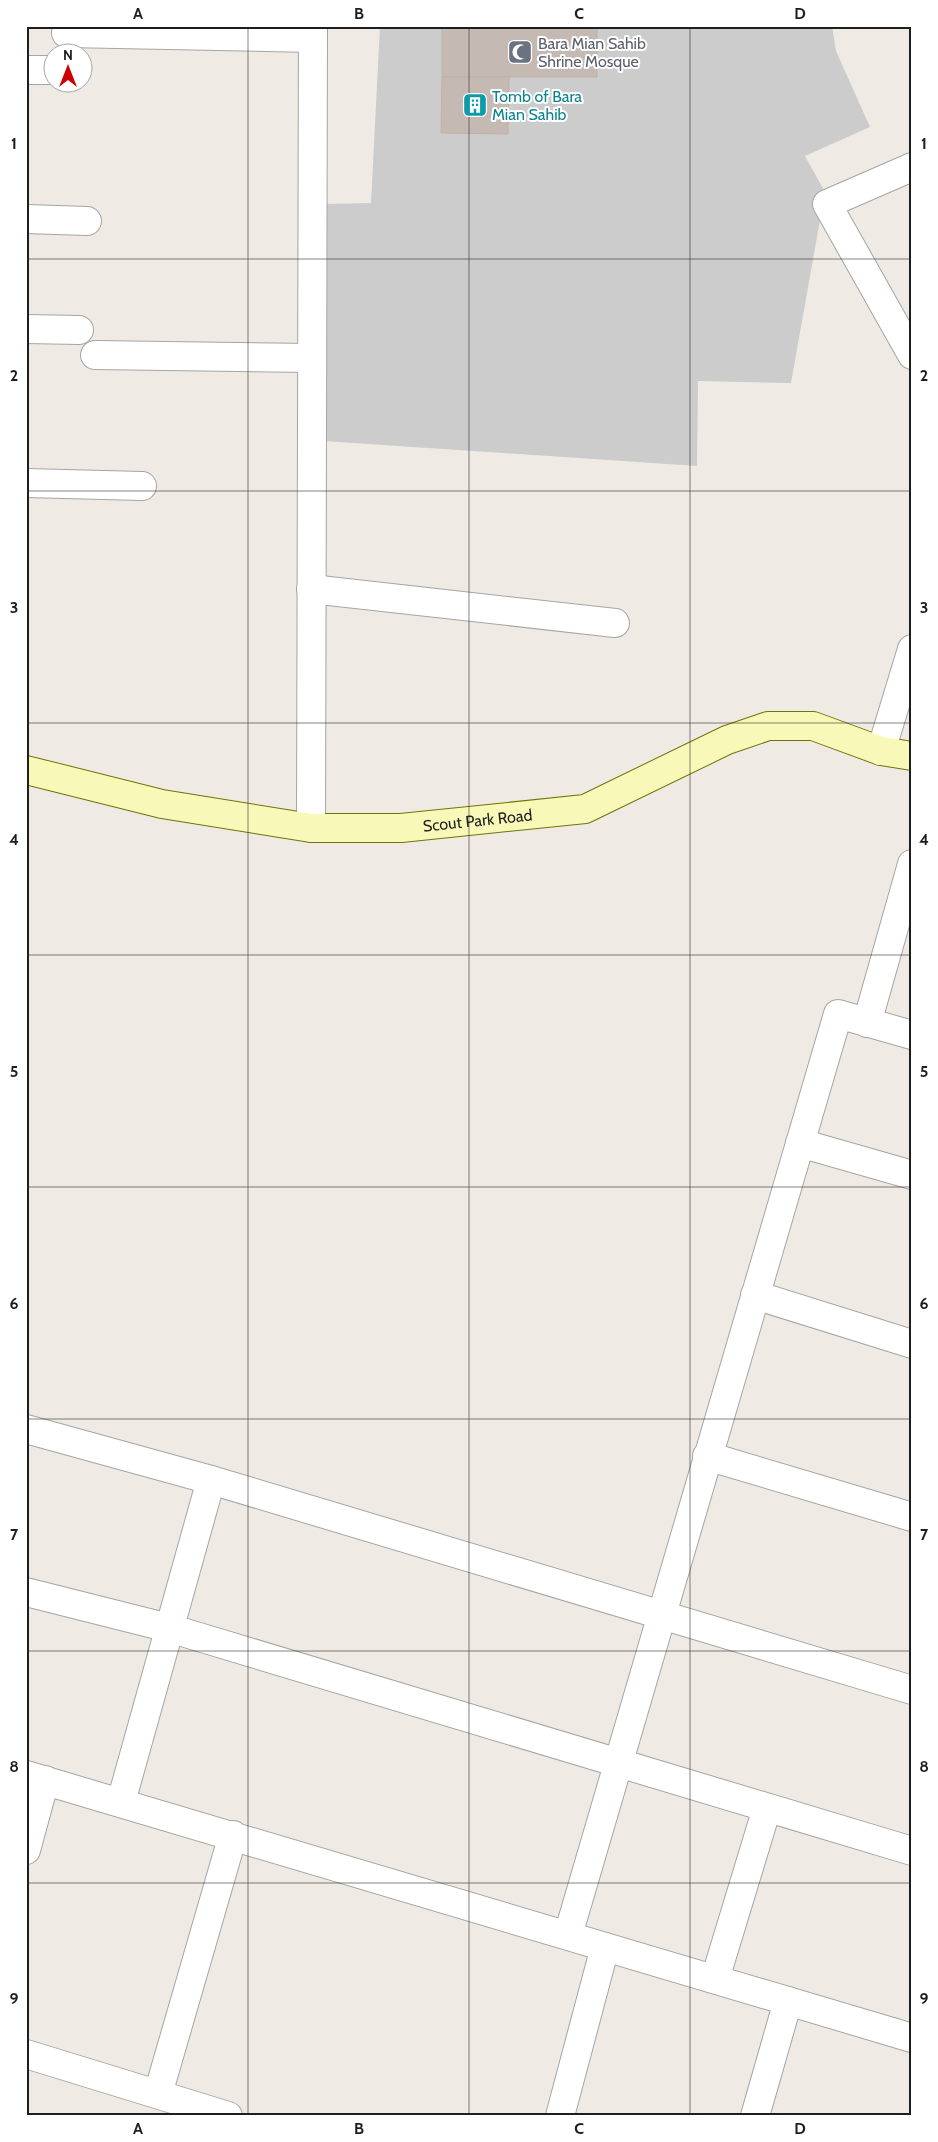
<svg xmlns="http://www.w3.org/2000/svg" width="938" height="2142" viewBox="0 0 938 2142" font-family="Cabin,sans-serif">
<rect width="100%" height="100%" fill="#efebe4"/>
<path fill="#ccc" d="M380 26H832L836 51 870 127 805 156 825 192 791 383 698 381 697 466 324 441 326 204 371 203Z"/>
<g fill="#c4bab3" stroke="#c1b1a6">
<rect x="442" y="26" width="155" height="51"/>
<path d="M442 77H509L508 134 441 133Z"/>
</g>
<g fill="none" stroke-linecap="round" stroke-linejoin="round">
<defs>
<g id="minor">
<path d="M66 33 313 38"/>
<path d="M26 70H52"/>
<path d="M912 167 827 204 912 355"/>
<path d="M26 219 87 221"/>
<path d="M26 329 79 330"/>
<path d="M95 355 311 358"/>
<path d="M26 483 142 486"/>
<path d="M311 589 615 623"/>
<path d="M881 751 912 649"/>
<path d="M311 828 313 26"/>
<path d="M867 1023 912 864"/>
<path d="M800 1143 912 1175"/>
<path d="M755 1295 912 1344"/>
<path d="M26 1429 211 1480 912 1690"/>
<path d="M707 1456 912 1517"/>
<path d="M26 1592 169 1628 912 1851"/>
<path d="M26 1775 912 2038"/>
<path d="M121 1802 211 1480"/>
<path d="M26 1850 45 1780"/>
<path d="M568 1935 838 1014 912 1035"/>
<path d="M715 1979 767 1808"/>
<path d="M158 2094 233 1835"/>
<path d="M560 2116 605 1947"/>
<path d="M755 2116 788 2001"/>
</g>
<path id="tertiary" d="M26 2054 228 2116"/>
<g id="secondary">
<path id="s1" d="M26 770 162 804 311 828H401L585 809 727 740 768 726H813L881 751 912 756"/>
</g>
</defs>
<use href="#minor" stroke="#a5a5a5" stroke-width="30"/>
<use href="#tertiary" stroke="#a5a5a5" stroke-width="30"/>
<use href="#secondary" stroke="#6c7505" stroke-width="30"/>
<use href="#minor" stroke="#fff" stroke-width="28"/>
<use href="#tertiary" stroke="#fff" stroke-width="28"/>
<use href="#secondary" stroke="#f8f9b8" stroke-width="28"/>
</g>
<path fill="none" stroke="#1e1e1e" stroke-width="1" stroke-opacity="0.55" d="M248 26V2116M469 26V2116M690 26V2116M26 259H912M26 491H912M26 723H912M26 955H912M26 1187H912M26 1419H912M26 1651H912M26 1883H912"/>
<defs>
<symbol id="mosque-square" viewBox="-11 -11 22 22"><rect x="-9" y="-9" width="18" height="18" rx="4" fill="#6b7280" stroke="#fff"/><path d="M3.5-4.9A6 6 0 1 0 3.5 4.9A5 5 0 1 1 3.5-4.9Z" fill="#fff"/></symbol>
<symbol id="building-square" viewBox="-11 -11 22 22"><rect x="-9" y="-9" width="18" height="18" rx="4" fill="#0f9aa8" stroke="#fff"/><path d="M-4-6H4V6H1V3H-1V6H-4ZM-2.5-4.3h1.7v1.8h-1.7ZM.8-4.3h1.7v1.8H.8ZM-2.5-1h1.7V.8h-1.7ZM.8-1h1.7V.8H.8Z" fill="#fff"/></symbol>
</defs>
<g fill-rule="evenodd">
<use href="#mosque-square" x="506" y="38" width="28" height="28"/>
<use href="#building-square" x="461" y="91" width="28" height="28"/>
</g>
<g text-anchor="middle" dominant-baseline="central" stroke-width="4" stroke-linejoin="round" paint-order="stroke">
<g font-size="16" fill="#5b616d" stroke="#fff" text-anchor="start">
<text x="538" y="43">Bara Mian Sahib<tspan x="538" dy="18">Shrine Mosque</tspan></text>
</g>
<g font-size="16" fill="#0d838f" stroke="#fff" text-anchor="start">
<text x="492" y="96">Tomb of Bara<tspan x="492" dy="18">Mian Sahib</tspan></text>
</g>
<g font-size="16" fill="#1e1e1e" stroke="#fff">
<text stroke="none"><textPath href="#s1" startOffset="458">Scout Park Road</textPath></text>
</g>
</g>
<rect width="938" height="2142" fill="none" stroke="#ffffff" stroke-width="55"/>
<g transform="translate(68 68)"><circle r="24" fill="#ffffff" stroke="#a5a5a5"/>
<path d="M0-4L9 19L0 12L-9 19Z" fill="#cc0005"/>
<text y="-8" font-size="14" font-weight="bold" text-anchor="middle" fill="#1e1e1e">N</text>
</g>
<rect x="28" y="28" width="882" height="2086" fill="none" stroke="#1e1e1e" stroke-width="2"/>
<g font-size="16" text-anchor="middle" font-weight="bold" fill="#1e1e1e">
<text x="138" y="19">A</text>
<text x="359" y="19">B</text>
<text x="579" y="19">C</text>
<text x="800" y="19">D</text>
<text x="14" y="149">1</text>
<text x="924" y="149">1</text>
<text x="14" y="381">2</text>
<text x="924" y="381">2</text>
<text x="14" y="613">3</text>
<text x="924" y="613">3</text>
<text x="14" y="845">4</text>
<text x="924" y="845">4</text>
<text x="14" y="1077">5</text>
<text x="924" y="1077">5</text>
<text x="14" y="1309">6</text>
<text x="924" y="1309">6</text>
<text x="14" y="1540">7</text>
<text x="924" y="1540">7</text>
<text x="14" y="1772">8</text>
<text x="924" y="1772">8</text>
<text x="14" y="2004">9</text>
<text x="924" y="2004">9</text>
<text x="138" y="2134">A</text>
<text x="359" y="2134">B</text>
<text x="579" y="2134">C</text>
<text x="800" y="2134">D</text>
</g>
</svg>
